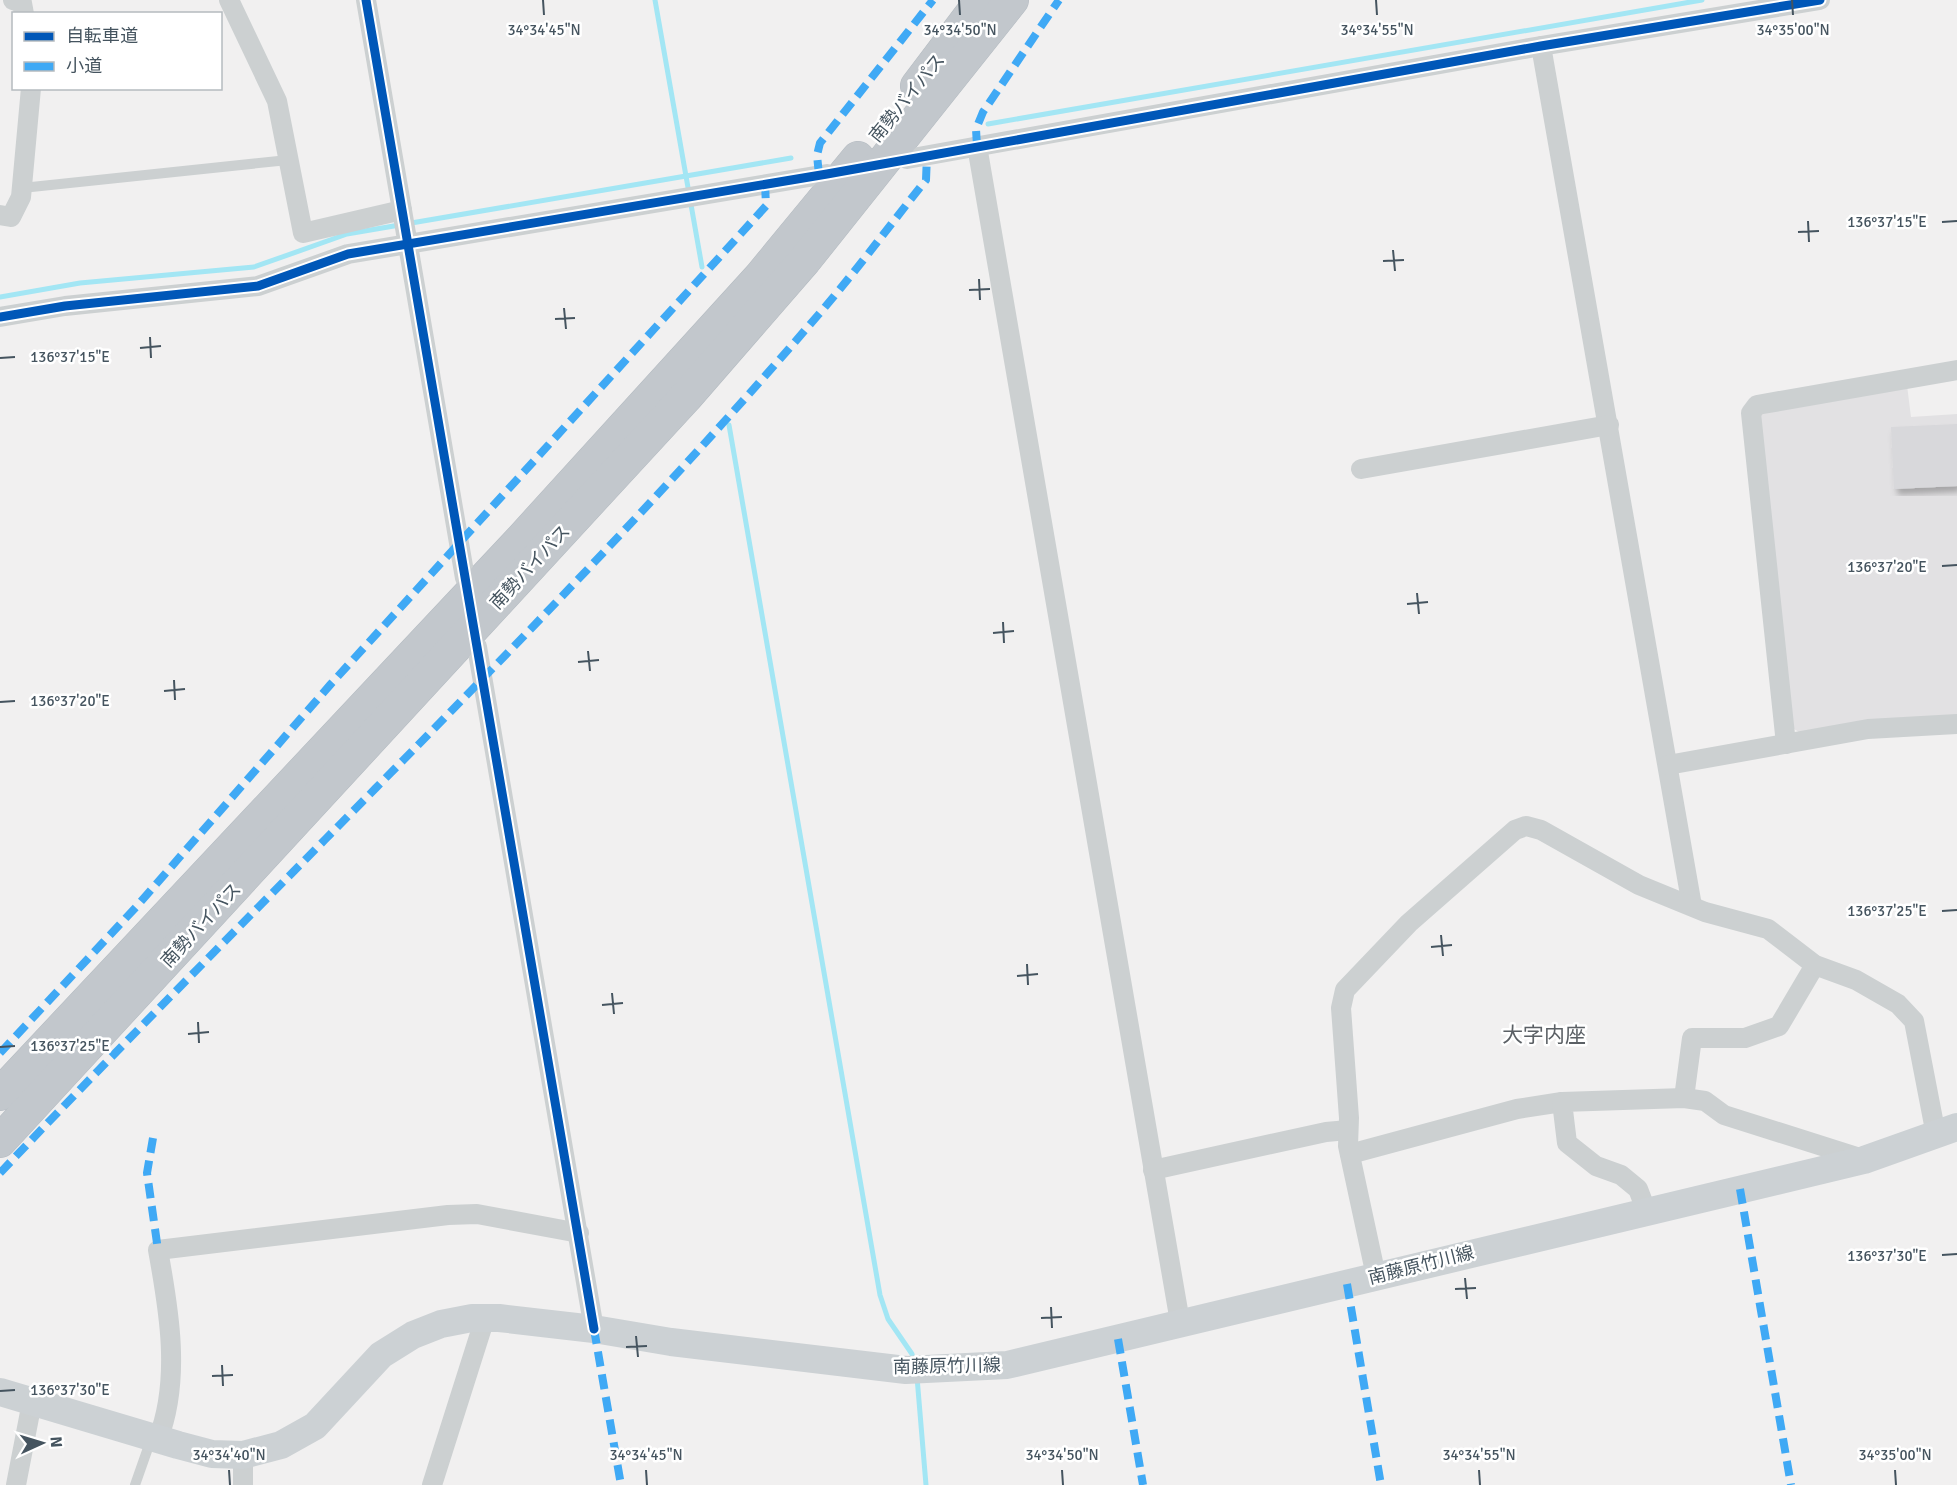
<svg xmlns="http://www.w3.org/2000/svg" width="1957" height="1485" viewBox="0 0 1957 1485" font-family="Signika,'Noto Sans JP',sans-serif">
<defs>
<filter id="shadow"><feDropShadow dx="3.5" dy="6" stdDeviation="3" flood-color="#0004"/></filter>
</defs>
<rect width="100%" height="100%" fill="#f1f0f0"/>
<path fill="#e2e1e3" d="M1907 385 1911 417 1957 414V716L1799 732 1794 729 1756 417 1761 409Z"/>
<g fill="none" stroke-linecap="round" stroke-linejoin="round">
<g stroke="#a3e6f4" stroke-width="5">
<path d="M655 0 702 267"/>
<path d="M988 124 1702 0"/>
<path d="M0 297 80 283 254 267 347 234 791 158"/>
<path d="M729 425 880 1295 888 1319 912 1354 914 1362"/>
<path d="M917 1377 926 1485"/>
</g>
</g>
<path fill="#d8d8db" filter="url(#shadow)" d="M1957 424V486L1894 489 1891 427Z"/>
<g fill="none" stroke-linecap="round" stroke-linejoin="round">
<defs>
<g id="trunk">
<path d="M917 86 982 0"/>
<path d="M0 1094 517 544 760 277 858 158"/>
<path d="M0 1141 686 397 805 260 1012 0"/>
</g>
</defs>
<use href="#trunk" stroke="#b4bbc1" stroke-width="34"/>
<g stroke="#ccd0d1" stroke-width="10">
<path d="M22 188 288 160"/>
<path d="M135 1485 148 1448 155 1441"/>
</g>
<g stroke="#ccd0d1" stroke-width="20">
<path d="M13 0 22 3 24 14"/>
<path d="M229 0 277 101 303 233 402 210"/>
<path d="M366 0 465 578"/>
<path d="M1541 46 1692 906"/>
<path d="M977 146 1180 1322"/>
<path d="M907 159 1541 46 1820 0"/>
<path d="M0 215 11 217 21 197 31 88"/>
<path d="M0 317 65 306 258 286 348 254 827 174"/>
<path d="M1361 469 1609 425"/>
<path d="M477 647 594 1329"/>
<path d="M1786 744 1751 413 1757 405 1957 370"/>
<path d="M1668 765 1868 729 1957 724"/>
<path d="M1684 1098 1692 1038H1745L1779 1026 1815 965"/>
<path d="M1350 1154 1517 1109 1562 1102"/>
<path d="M1153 1170 1326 1132 1348 1130"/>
<path d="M1646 1210 1638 1189 1621 1175 1596 1166 1567 1143 1562 1102 1684 1098 1705 1101 1724 1115 1863 1159"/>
<path d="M1376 1276 1348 1146 1349 1118 1341 1008 1345 990 1409 923 1515 830 1526 826 1541 830 1639 885 1705 912 1768 929 1815 965 1856 980 1898 1004 1914 1021 1936 1135"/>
<path d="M158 1439C181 1380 169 1310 158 1250L448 1215 477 1214 579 1233"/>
<path d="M16 1485 32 1402"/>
<path d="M243 1485V1455"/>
<path d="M432 1485 485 1318"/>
</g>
<path stroke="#ccd1d4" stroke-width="28" d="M0 1392 178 1445 212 1454 243 1455 281 1445 315 1426 381 1355 413 1335 441 1324 472 1318H499L594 1329 671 1342 906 1370 1007 1365 1864 1160 1957 1127"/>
<use href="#trunk" stroke="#c2c7cc" stroke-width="33"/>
<g stroke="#3fa9f5" stroke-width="8" stroke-dasharray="15 8" stroke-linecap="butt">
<path d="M977 146 976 129 983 112 1059 0"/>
<path d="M819 175 817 155 820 143 933 0"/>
<path d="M0 1053 137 906 330 685 766 206 765 183"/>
<path d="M153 1138 147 1173 158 1250"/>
<path d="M0 1173C272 886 561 614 819 314 856 271 890 225 926 180L927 155"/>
<path d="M1740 1189 1791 1485"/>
<path d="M1347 1284 1381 1485"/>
<path d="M594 1329 621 1485"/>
<path d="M1118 1339 1143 1485"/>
</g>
<defs>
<g id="cycleway">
<path d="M366 0 594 1329"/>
<path d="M0 317 65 306 258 286 348 254 827 174 1541 46 1820 0"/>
</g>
</defs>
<use href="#cycleway" stroke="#fff" stroke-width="13"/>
<use href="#cycleway" stroke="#0057b8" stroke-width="9"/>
</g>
<path fill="none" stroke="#45545f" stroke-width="2" d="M543 0 544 15M959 0 960 15M1376 0 1377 15M1792 0 1793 15M1808 221 1809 242M1942 222 1957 221M1798 232 1819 231M1393 250 1395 271M1383 261 1404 260M979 279 980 300M969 290 990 289M564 308 566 329M555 319 575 318M150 337 151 358M140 348 161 346M0 358 15 357M1942 566 1957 565M1417 593 1419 614M1407 604 1428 602M1003 622 1004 643M993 633 1014 631M588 651 590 671M578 662 599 660M174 680 175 700M164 691 185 689M0 702 15 701M1942 911 1957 910M1441 935 1443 956M1431 947 1452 945M1027 964 1028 985M1017 976 1038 974M612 993 614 1014M602 1005 623 1003M198 1022 199 1043M188 1034 209 1032M0 1047 15 1046M1942 1255 1957 1254M1465 1278 1467 1299M1455 1289 1476 1288M1051 1307 1052 1328M1041 1318 1062 1317M636 1336 638 1357M626 1347 647 1346M222 1365 223 1386M212 1376 233 1375M0 1391 15 1390M229 1470 230 1485M646 1470 647 1485M1062 1470 1063 1485M1479 1470 1480 1485M1895 1470 1896 1485"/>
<g text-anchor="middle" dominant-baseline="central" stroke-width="5" stroke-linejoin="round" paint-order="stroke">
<g font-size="18" fill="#45545f" stroke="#fff">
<text transform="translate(907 98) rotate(-51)">南勢バイパス</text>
<text transform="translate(530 567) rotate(-47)">南勢バイパス</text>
<text transform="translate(201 925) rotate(-47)">南勢バイパス</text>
<text transform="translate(1421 1265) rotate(-14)">南藤原竹川線</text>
<text transform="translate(947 1366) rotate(-1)">南藤原竹川線</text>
</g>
<g font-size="21" fill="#5b6065" stroke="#fff">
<text x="1544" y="1035">大字内座</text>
</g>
</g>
<g font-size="15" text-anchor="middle" fill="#45545f" stroke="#fff" stroke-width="5" stroke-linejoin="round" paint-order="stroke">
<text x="544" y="35">34°34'45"N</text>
<text x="960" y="35">34°34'50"N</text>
<text x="1377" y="35">34°34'55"N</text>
<text x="1793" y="35">34°35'00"N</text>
<text x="1887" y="227">136°37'15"E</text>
<text x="70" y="362">136°37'15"E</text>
<text x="1887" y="572">136°37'20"E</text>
<text x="70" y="706">136°37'20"E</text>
<text x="1887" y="916">136°37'25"E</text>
<text x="70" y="1051">136°37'25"E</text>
<text x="1887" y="1261">136°37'30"E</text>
<text x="70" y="1395">136°37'30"E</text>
<text x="229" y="1460">34°34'40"N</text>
<text x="646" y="1460">34°34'45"N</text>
<text x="1062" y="1460">34°34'50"N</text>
<text x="1479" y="1460">34°34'55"N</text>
<text x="1895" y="1460">34°35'00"N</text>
</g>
<rect x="12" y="12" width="210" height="78" fill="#ffffff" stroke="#b5bbbf" stroke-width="1.5"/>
<rect x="24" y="32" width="30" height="9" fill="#0057b8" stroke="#b5bbbf" stroke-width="1.5"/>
<text x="66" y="42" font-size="18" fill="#45545f">自転車道</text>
<rect x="24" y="62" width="30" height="9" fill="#3fa9f5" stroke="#b5bbbf" stroke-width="1.5"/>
<text x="66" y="72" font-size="18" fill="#45545f">小道</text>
<g transform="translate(42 1443) rotate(86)" stroke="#ffffff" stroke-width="4.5" paint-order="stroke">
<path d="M0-4.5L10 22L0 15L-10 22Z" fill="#45545f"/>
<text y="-9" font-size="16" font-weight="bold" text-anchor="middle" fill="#45545f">N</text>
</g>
</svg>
